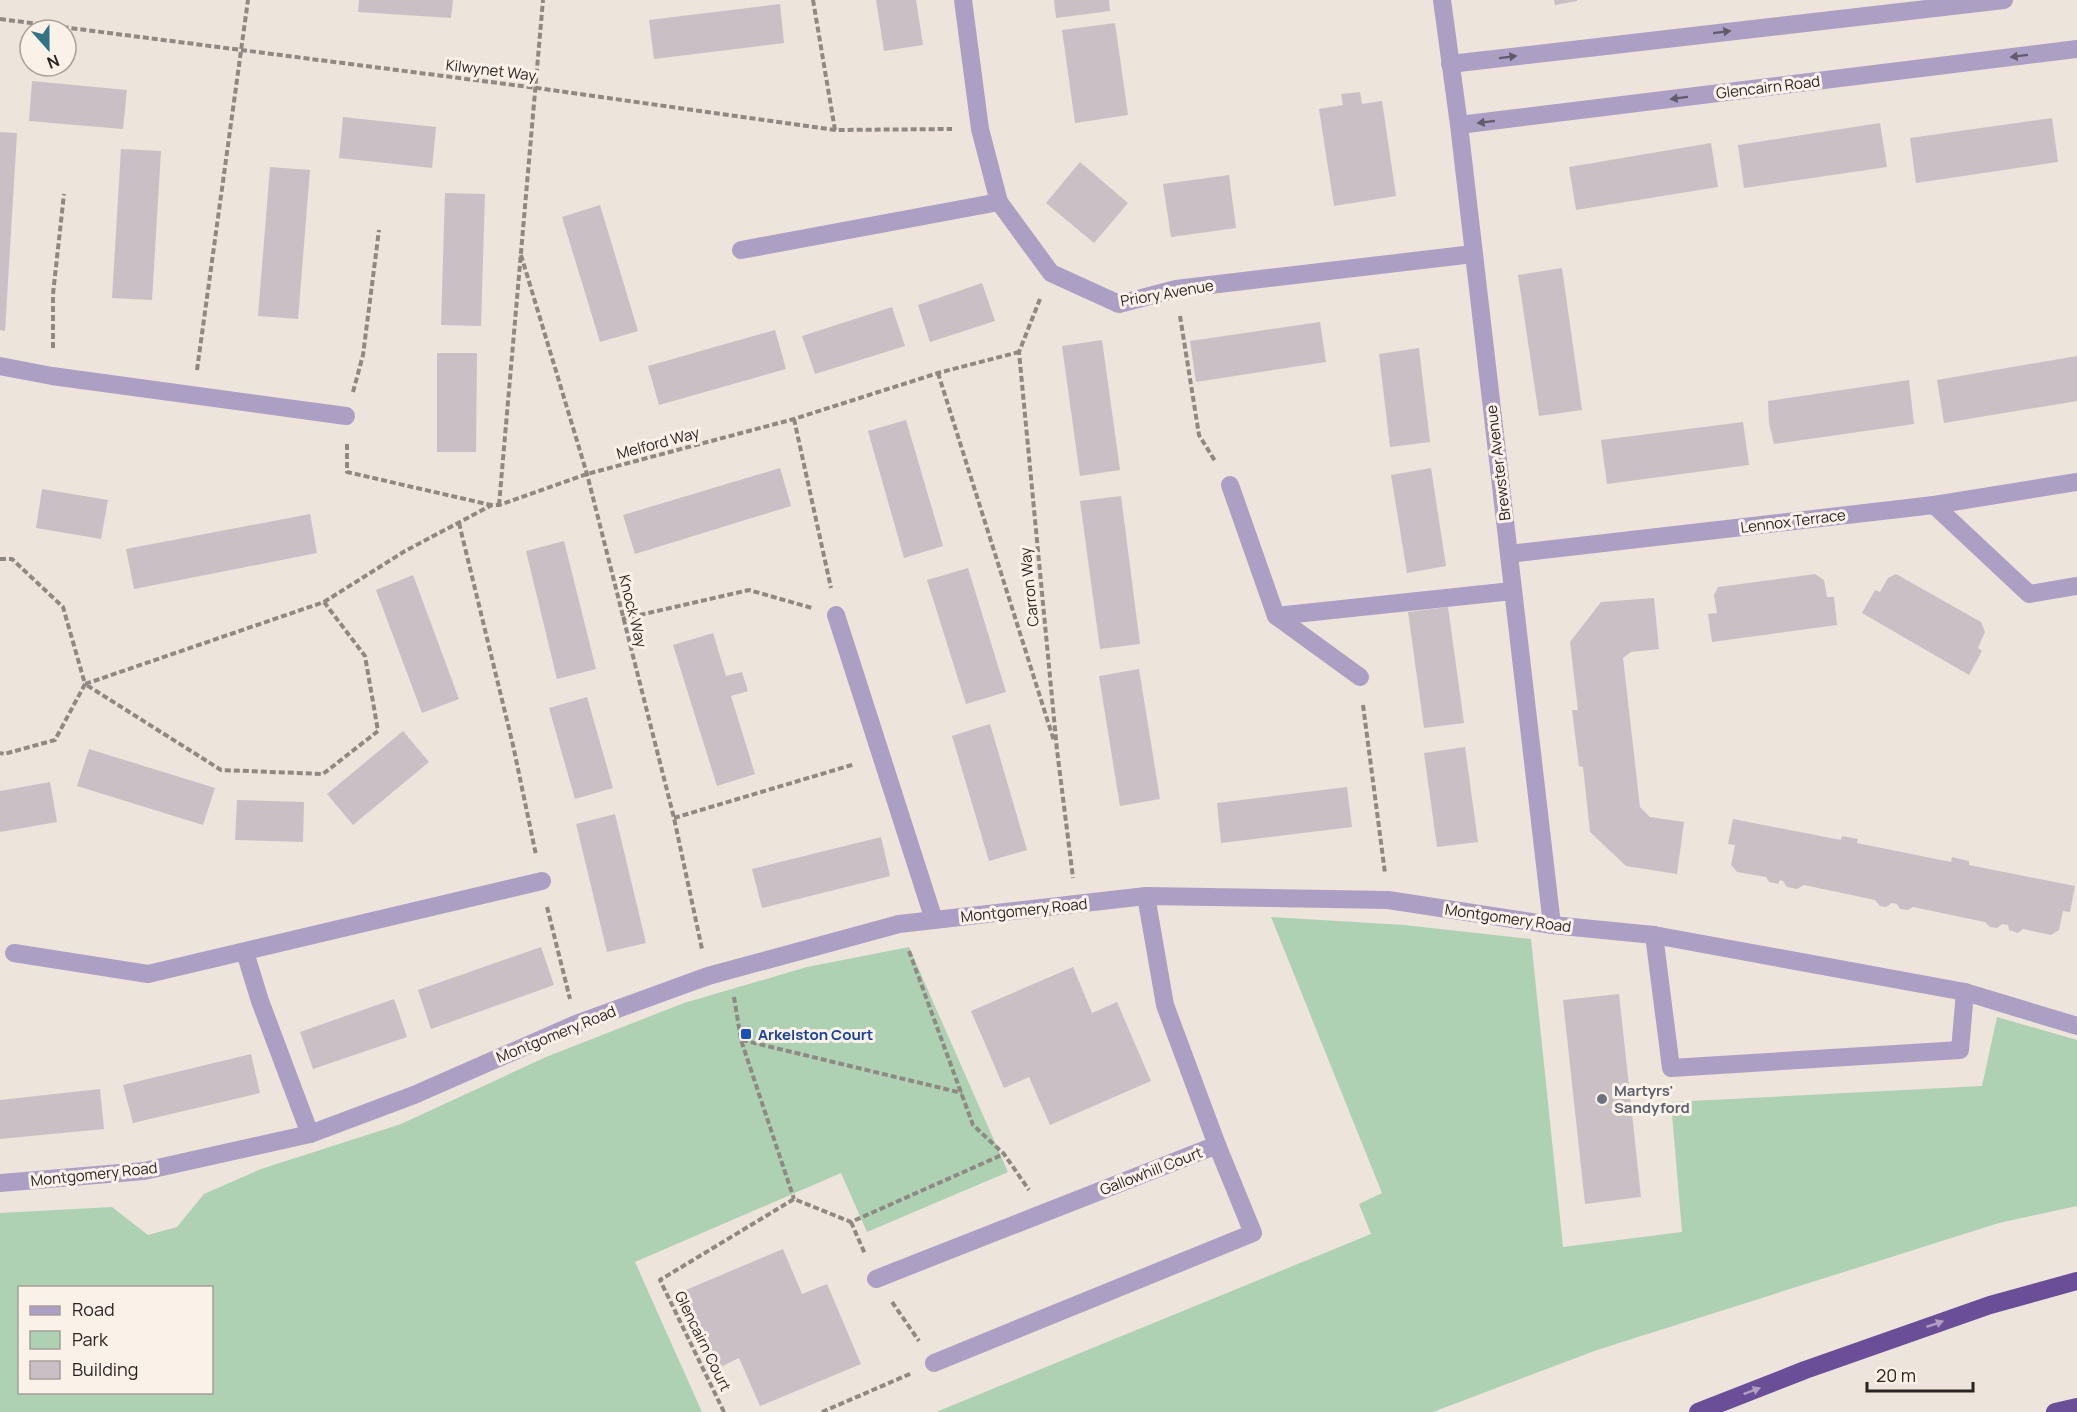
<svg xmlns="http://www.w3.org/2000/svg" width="2077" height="1412" viewBox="0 0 2077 1412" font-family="Manrope,sans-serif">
<rect width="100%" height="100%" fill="#ede4dc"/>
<g fill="#aed1b3" fill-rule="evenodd">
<path d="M1271 917 1404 925 1531 939 1563 1247 1682 1232 1671 1102 1982 1086 1997 1017 2077 1040V1206L1999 1223 1597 1350 1433 1412H936L1371 1234 1359 1204 1382 1193Z"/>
<path d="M909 947 1008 1172 867 1232 841 1173 635 1262 702 1412H0V1213L112 1207 148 1235 177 1227 204 1194 261 1169 401 1124 546 1057 684 1003 807 967ZM20 1288H212V1392H20Z"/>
</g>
<g fill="#c9c0c6">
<path d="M359 0H453L451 18 358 12Z"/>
<path d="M876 0H916L923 45 884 51Z"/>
<path d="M1054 0H1109L1110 11 1056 18Z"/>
<path d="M1554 0H1577V1L1555 5Z"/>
<path d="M780 4 784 43 654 59 649 20Z"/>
<path d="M1115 23 1128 115 1075 123 1062 30Z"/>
<path d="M32 81 127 90 123 129 29 121Z"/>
<path d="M1360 92 1362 104 1382 101 1396 196 1334 206 1319 109 1343 105 1341 94Z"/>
<path d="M343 117 436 127 432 168 339 158Z"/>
<path d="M2052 118 2058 162 1916 183 1910 138Z"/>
<path d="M1880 123 1887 167 1744 188 1738 145Z"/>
<path d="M0 132 17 133 5 331 0 330Z"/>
<path d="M1711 143 1718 187 1576 210 1569 167Z"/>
<path d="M121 149 161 151 152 300 112 298Z"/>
<path d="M1080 162 1128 203 1094 243 1046 203Z"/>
<path d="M270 167 310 170 298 319 258 316Z"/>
<path d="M1229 175 1236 228 1171 237 1163 184Z"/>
<path d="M445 193 485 194 481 326 441 325Z"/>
<path d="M600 205 638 331 600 342 562 217Z"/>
<path d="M1562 268 1582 410 1539 416 1518 275Z"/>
<path d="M982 283 995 321 930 342 918 305Z"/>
<path d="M892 307 905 346 815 374 802 336Z"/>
<path d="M1320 322 1326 362 1196 382 1190 341Z"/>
<path d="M775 330 786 369 659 405 648 366Z"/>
<path d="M1102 340 1120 470 1080 476 1062 346Z"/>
<path d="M1419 348 1430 442 1390 447 1379 354Z"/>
<path d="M437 353H477L476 452H437Z"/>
<path d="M2077 356V401L1944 423 1937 380Z"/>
<path d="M1909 380 1914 424 1774 444 1769 423 1768 401Z"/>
<path d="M906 420 943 546 904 558 868 431Z"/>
<path d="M1743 422 1749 465 1607 484 1601 440Z"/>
<path d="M780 468 791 506 635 554 623 515Z"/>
<path d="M1431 468 1446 566 1407 573 1391 475Z"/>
<path d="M42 489 108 500 101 539 36 528Z"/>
<path d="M1121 496 1140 644 1100 649 1080 501Z"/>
<path d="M310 514 317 553 134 589 126 549Z"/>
<path d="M564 541 596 669 557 679 526 551Z"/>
<path d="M968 568 1006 692 966 704 927 580Z"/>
<path d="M1815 574 1824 580 1827 597H1834L1837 625 1712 642 1708 614 1717 613 1714 595 1718 587Z"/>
<path d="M1896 574 1981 622 1985 632 1978 648 1982 651 1969 675 1862 613 1875 590 1880 592 1888 578Z"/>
<path d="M413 575 459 699 422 713 376 590Z"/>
<path d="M1654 598 1659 649 1631 652 1623 658 1640 807 1650 817 1684 822 1677 874 1626 866 1590 832 1583 767 1579 766 1572 710H1578L1570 642 1601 602Z"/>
<path d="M1448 607 1464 723 1424 728 1408 612Z"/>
<path d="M713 633 726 676 742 672 748 691 731 696 755 774 717 786 673 645Z"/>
<path d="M1139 669 1160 799 1120 806 1099 676Z"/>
<path d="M587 697 613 788 575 799 549 708Z"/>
<path d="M990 724 1027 850 989 861 952 736Z"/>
<path d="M403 731 429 762 353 825 327 794Z"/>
<path d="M1465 747 1478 842 1437 847 1424 753Z"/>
<path d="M89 749 215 788 203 825 77 786Z"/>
<path d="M50 782 57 822 0 832V791Z"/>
<path d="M1347 787 1352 827 1221 843 1217 803Z"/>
<path d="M237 800 304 802 303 842 235 840Z"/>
<path d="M615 814 646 943 607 952 576 824Z"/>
<path d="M1733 819 1841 840 1842 836 1858 839 1857 843 1951 862 1952 857 1969 861V865L2075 886 2070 912 2063 911 2059 930 2051 935 2023 929 2018 933 2009 930 2008 925 2002 924 1997 928 1990 927 1985 922 1913 907 1908 910 1900 909 1897 904 1892 903 1886 907 1880 906 1875 900 1804 885 1797 889 1787 887 1783 881 1780 880 1778 884 1769 882 1766 877 1737 872 1731 865 1735 845 1728 844Z"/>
<path d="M881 837 890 876 762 908 752 869Z"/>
<path d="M541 947 554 985 431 1029 418 990Z"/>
<path d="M1073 967 1092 1013 1117 1002 1151 1081 1050 1125 1029 1077 1004 1088 971 1011Z"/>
<path d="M1619 994 1641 1197 1585 1204 1563 1000Z"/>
<path d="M394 999 407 1037 313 1069 300 1032Z"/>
<path d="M251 1054 260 1093 133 1123 123 1085Z"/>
<path d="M100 1089 104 1129 0 1139V1100Z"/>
<path d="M783 1249 802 1294 827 1284 861 1364 760 1406 739 1358 714 1370 681 1292Z"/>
</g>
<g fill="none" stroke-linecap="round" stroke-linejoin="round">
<g stroke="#8f8983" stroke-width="4" stroke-dasharray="6 3" stroke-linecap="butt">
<path d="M813 0 835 130"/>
<path d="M0 19 537 88 835 130 952 129"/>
<path d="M521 255 587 474 674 818 702 949"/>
<path d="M1040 299 1019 352 1057 750 1073 878"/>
<path d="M1180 316 1199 435 1215 461"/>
<path d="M53 348V294L64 194"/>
<path d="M197 370 248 0"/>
<path d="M938 373 1054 741"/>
<path d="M353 392 363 355 379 230"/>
<path d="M794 419 831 588"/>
<path d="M347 444V472L491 505"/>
<path d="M499 505 543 0"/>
<path d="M459 523 513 745 536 855"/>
<path d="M0 559H12L63 607 85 684 55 740 4 754 0 753"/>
<path d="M324 602 405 551 492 505H499L587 474 794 419 938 373 1019 352"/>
<path d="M324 602 365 656 378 731 323 774 221 770 85 684Z"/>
<path d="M622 619 749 590 812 608"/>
<path d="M1363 705 1385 873"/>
<path d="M674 818 855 764"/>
<path d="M547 907 570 999"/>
<path d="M909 951 973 1125 1004 1154 1029 1190"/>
<path d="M734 997 741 1040 794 1199"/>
<path d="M742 1040 962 1093"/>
<path d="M851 1222 865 1254"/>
<path d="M892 1302 919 1341"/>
<path d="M724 1412 660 1280 794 1199 851 1222 1004 1154"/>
<path d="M822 1412 912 1373"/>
</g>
<g stroke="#aba0c4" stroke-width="18">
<path d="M741 250 999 202"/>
<path d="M0 366 52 376 346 416"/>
<path d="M1230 485 1276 616 1360 677"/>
<path d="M1934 505 2029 594 2077 586"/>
<path d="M836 615 934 920"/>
<path d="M1276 616 1512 591"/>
<path d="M1654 935 1671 1068 1960 1050 1965 992"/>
<path d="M245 952 260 1001 310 1134"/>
<path d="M14 953 148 974 542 881"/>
<path d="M934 1363 1253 1233 1217 1145"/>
</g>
<g stroke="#aba0c4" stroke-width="18">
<path d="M963 0 980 129 999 202 1051 273 1119 304 1176 289 1473 254"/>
<path d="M1442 0 1459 125 1552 925"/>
<path d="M1450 64 2004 0"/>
<path d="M1459 125 2077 49"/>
<path d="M1509 554 1934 505 2077 482"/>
<path d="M0 1183 144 1171 310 1134 414 1095 576 1024 708 976 899 924 1146 896 1388 900 1552 925 1654 935 1965 992 2077 1026"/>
<path d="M876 1279 1217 1145 1165 1005 1146 896"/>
</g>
<g stroke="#6a4e97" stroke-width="18">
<path d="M1698 1412 1805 1370 1990 1305 2077 1281"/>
<path d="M2055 1412 2077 1407"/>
</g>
</g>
<defs><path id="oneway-solid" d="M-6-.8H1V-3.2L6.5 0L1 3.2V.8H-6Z" transform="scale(1.5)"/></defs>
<g fill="#625c6a">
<use href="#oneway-solid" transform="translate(1722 32) rotate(-7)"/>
<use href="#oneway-solid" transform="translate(2019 56) rotate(173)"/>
<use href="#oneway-solid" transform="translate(1508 57) rotate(-7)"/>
<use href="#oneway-solid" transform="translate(1679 98) rotate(173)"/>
<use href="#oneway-solid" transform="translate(1486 122) rotate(173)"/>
</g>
<g fill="#b2a0c0">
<use href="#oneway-solid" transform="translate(1935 1324) rotate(-19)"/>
<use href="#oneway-solid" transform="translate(1752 1391) rotate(-21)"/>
</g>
<rect fill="#1a4fb4" stroke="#faf1e9" stroke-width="2" x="740" y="1028" width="12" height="12" rx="3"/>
<circle fill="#6b7280" stroke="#faf1e9" stroke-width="2" cx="1602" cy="1099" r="6"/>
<g text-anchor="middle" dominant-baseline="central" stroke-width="6" stroke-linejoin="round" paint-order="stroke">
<g font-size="15" fill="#272421" stroke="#faf1e9">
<text transform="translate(491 70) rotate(7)">Kilwynet Way</text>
<text transform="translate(1768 87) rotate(-7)">Glencairn Road</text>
<text transform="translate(1167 293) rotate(-10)">Priory Avenue</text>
<text transform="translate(658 443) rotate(-15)">Melford Way</text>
<text transform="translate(1498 463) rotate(-97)">Brewster Avenue</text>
<text transform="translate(1793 521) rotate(-7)">Lennox Terrace</text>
<text transform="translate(1029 587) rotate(-96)">Carron Way</text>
<text transform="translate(633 611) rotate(76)">Knock Way</text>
<text transform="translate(1024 910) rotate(-6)">Montgomery Road</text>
<text transform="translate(1508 918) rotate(8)">Montgomery Road</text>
<text transform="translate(556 1034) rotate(-22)">Montgomery Road</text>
<text transform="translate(1151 1171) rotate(-21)">Gallowhill Court</text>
<text transform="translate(94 1174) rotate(-6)">Montgomery Road</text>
<text transform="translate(703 1341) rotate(64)">Glencairn Court</text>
</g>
<g font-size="15" font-weight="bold" fill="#164399" stroke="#faf1e9" text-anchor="start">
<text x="758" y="1034">Arkelston Court</text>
</g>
<g font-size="15" font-weight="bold" fill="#5b616d" stroke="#faf1e9" text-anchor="start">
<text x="1614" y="1090">Martyrs'<tspan x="1614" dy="17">Sandyford</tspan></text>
</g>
</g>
<rect x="18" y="1286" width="195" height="108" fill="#faf1e9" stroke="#a69f99" stroke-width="1.5"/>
<rect x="30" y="1306" width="30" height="9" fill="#aba0c4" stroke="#a69f99" stroke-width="1.5"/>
<text x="72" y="1316" font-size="18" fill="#272421">Road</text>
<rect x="30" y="1331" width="30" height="18" fill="#aed1b3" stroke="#a69f99" stroke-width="1.5"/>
<text x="72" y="1346" font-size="18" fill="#272421">Park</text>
<rect x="30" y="1361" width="30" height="18" fill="#c9c0c6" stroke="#a69f99" stroke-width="1.5"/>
<text x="72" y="1376" font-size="18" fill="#272421">Building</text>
<g transform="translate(48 48) rotate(159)"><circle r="28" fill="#faf1e9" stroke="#a69f99" stroke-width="1.5"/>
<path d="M0-4.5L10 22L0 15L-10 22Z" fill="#317485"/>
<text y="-9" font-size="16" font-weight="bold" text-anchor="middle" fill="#272421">N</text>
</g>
<path d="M1867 1382v9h106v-9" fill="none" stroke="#272421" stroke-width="3"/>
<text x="1876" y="1382" font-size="18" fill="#272421" stroke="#faf1e9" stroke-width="4.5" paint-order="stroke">20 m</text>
</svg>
